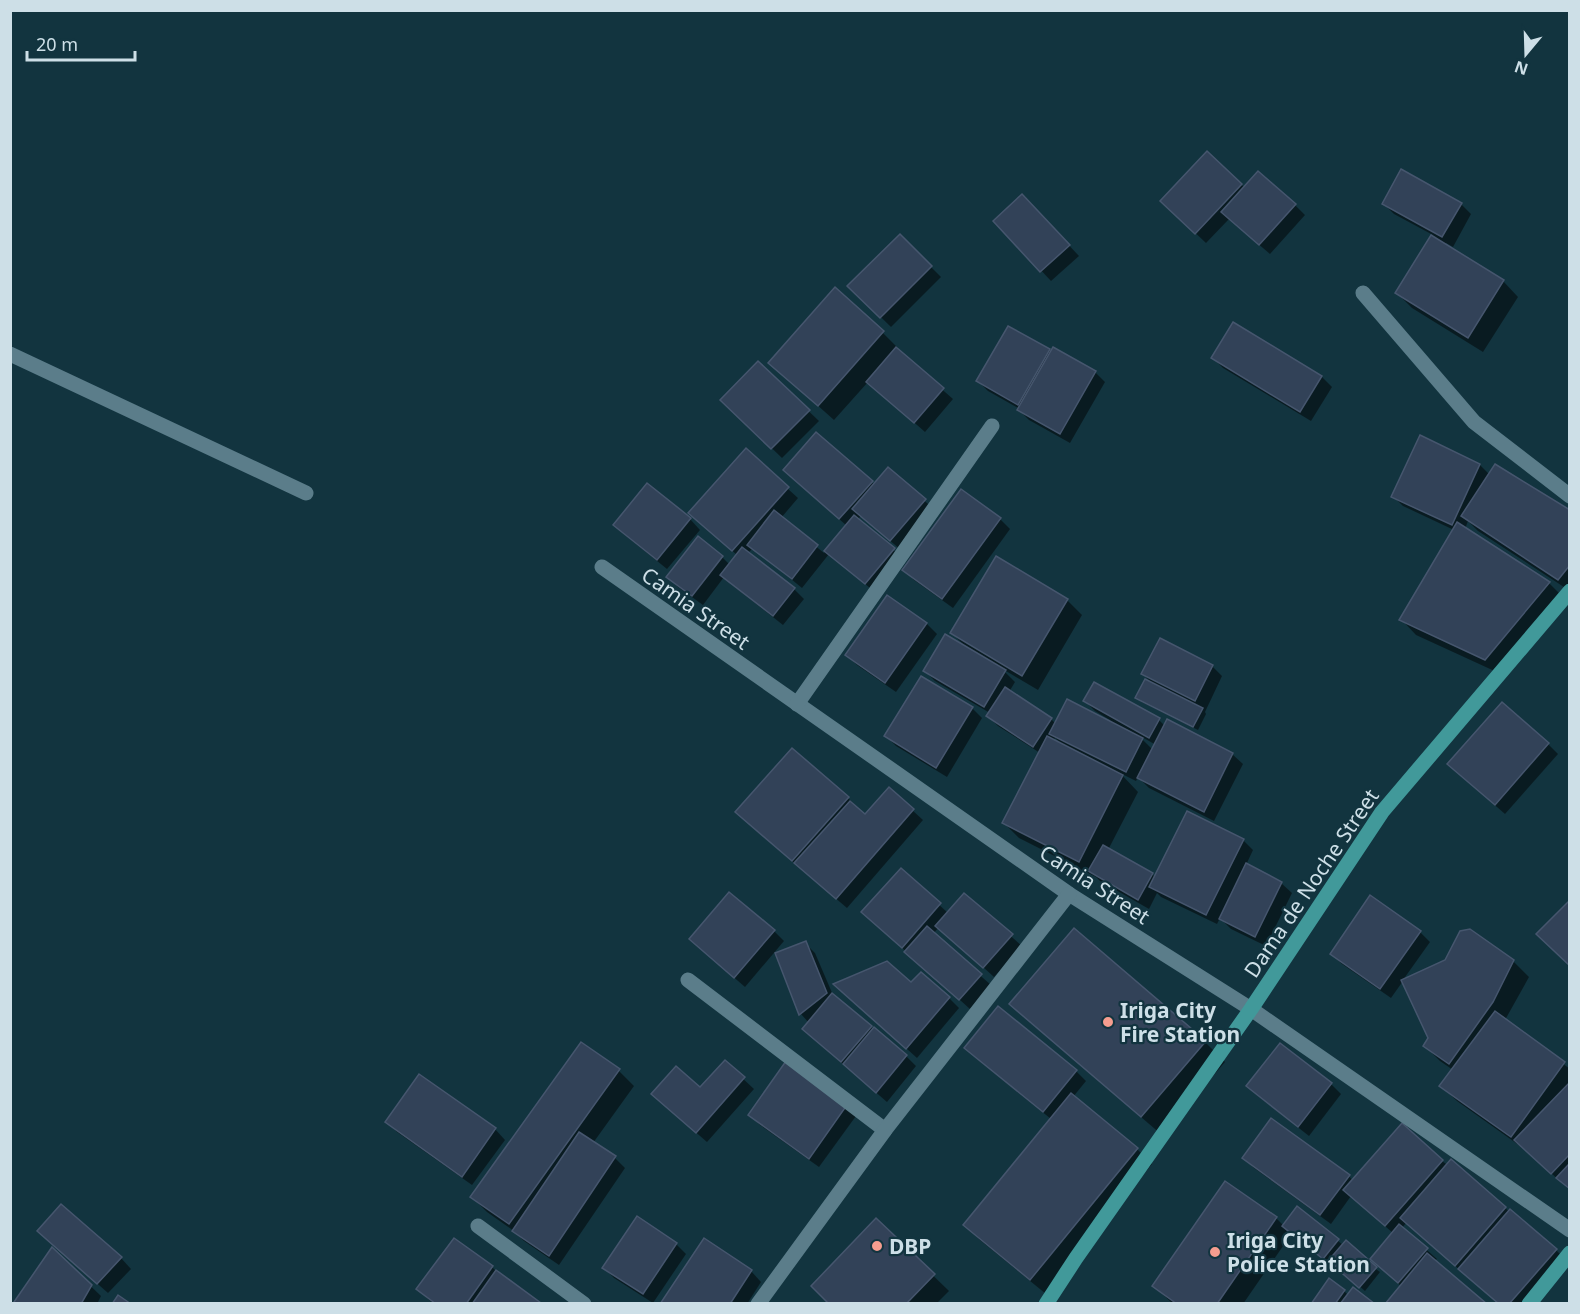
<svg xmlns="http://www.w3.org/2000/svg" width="1580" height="1314" viewBox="0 0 1580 1314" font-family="'Noto Sans',sans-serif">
<rect width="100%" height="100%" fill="#12343f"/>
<g fill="#0007" fill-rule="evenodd">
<path d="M1207 153 1245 188 1295 205 1305 215 1270 254 1229 219 1206 243 1172 211Z"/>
<path d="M1384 204H1461L1471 214 1453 247 1446 243 1445 245 1503 281 1518 297 1483 352 1412 308 1397 293 1433 235 1394 214Z"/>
<path d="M1032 206 1079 256 1051 281 995 221Z"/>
<path d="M900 236 941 277 891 327 849 286Z"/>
<path d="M835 289 883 333 898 348 897 350 953 399 925 432 868 382 834 420 770 363Z"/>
<path d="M1233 324 1322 377 1332 387 1311 421 1223 368 1213 358Z"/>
<path d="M1049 351 1052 353 1095 372 1105 382 1070 443 1029 420 1019 410 1020 409 988 391 978 381Z"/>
<path d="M758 363 819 421 782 458 732 410Z"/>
<path d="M816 434 875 485 888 469 935 510 901 550 861 516 857 520 904 559 876 593 829 554 802 588 753 548 748 553 794 589 804 599 783 625 732 585 724 577 703 605 678 587 668 577 722 557 730 565 737 555 701 523 746 451 798 498 781 518 824 553 847 526 795 480Z"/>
<path d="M1421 437 1480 465 1490 475 1570 512V591L1478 531 1468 521 1465 529 1549 583 1564 598 1501 674 1416 635 1401 619 1454 530 1403 506 1393 496Z"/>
<path d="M648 485 690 519 700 530 667 569 625 535 615 525Z"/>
<path d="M1000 519 1010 529 953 608 914 580 904 570Z"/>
<path d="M887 597 927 624 937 634 896 692 857 665 847 655Z"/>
<path d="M1067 600 1082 615 1038 690 1006 671 1005 672 1015 682 1009 692 1051 719 1056 724 1109 722 1110 720 1095 711 1085 701 1095 684 1159 720 1165 726 1167 721 1232 754 1243 764 1214 821 1149 788 1138 777 1136 781 1120 773 1138 792 1108 850 1152 874 1156 878 1243 840 1253 850 1246 865 1281 883 1292 893 1266 946 1231 929 1220 918 1217 924 1161 897 1157 893 1149 909 1100 881 1096 877 1019 838 1004 823 1040 753 998 726 988 716 990 713 935 681 925 671 967 648 952 633ZM1142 737 1156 745 1153 750 1141 738ZM1055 738 1063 745 1053 741Z"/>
<path d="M1212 666 1222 676 1205 712 1206 714 1198 730 1142 702 1137 698 1154 685 1143 674Z"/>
<path d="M972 708 982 718 947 777 896 746 886 736Z"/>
<path d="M1548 744 1558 754 1505 814 1459 774Z"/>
<path d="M889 789 923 820 847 908 752 827 737 812 848 798 866 816Z"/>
<path d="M901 870 948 913 965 895 1022 946 994 977 939 927 933 934 991 985 970 1009 873 922Z"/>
<path d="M1075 930 1205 1042 1225 1062 1162 1135 1031 1023 1011 1004Z"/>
<path d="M774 931 784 941 745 987 701 949Z"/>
<path d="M1470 931 1513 961 1529 977 1505 1020 1570 1069V1189L1563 1182 1562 1183 1527 1151 1457 1101 1441 1086 1453 1070 1440 1061 1425 1046 1430 1039 1403 981 1391 998 1342 964 1332 954 1420 932 1430 942 1403 980 1447 961Z"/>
<path d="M805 943 815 953 833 995 906 1056 916 1066 887 1102 814 1039 809 1023 801 1014 777 954Z"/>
<path d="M846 994 949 998 959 1008 917 1058Z"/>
<path d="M998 1008 1076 1071 1086 1081 1073 1097 1137 1149 1152 1164 1046 1294 980 1240 965 1225 1051 1119 976 1058 966 1048Z"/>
<path d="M725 1062 754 1089 707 1142 663 1104 701 1089Z"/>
<path d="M787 1063 856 1116 819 1167 760 1125 750 1115Z"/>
<path d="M619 1071 634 1086 593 1143 615 1158 625 1168 559 1265 524 1241 514 1231 487 1212 472 1197Z"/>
<path d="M1331 1084 1341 1094 1309 1136 1258 1096 1248 1086Z"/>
<path d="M387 1122 495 1129 505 1140 472 1185 397 1132Z"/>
<path d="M1244 1158 1349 1176 1353 1181 1442 1161 1505 1208 1556 1250 1566 1260 1528 1304H1499L1406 1223 1402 1228 1437 1259 1401 1286 1382 1269 1394 1234 1351 1196 1331 1224 1254 1168Z"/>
<path d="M1225 1183 1276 1218 1284 1226 1297 1208 1343 1245 1380 1272 1365 1291 1330 1261 1329 1262 1292 1233 1243 1304H1173L1154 1286Z"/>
<path d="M876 1220 949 1291 936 1304H831Z"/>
<path d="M455 1240 492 1267 500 1275 539 1304H434L428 1299 418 1289Z"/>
<path d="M705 1240 751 1271 761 1282 747 1304H661Z"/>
<path d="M49 1241 121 1258 131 1269 108 1293Z"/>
<path d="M676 1244 686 1254 653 1303 614 1278 604 1268Z"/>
<path d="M52 1249 101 1296 97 1304H17Z"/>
<path d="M1344 1291 1348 1295 1372 1304H1313Z"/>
</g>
<g fill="#324258" stroke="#46566e" stroke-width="1.5">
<path d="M1207 151 1242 184 1195 234 1160 201Z"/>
<path d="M1401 169 1462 203 1442 237 1382 204Z"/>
<path d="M1258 171 1296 204 1259 245 1221 212Z"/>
<path d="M1022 194 1070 245 1040 272 993 221Z"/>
<path d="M900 234 932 266 880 318 847 286Z"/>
<path d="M1431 235 1504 280 1468 338 1395 293Z"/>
<path d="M835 287 884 331 818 406 768 363Z"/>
<path d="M1233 322 1322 376 1300 412 1211 358Z"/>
<path d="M1008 326 1050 349 1018 405 976 381Z"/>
<path d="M896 347 944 388 914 423 866 382Z"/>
<path d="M1053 347 1096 371 1060 434 1017 410Z"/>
<path d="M758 361 810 410 771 449 720 400Z"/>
<path d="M816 432 873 481 839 519 783 470Z"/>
<path d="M1420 435 1480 464 1452 525 1391 497Z"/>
<path d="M746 448 789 487 732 551 688 513Z"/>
<path d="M1495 464 1570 510V565L1558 580 1461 516Z"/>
<path d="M888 467 926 499 890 541 852 509Z"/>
<path d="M647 483 691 518 657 560 613 525Z"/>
<path d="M961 489 1001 518 942 599 902 570Z"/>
<path d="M774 510 818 545 792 579 747 545Z"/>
<path d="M854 515 895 548 865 584 824 551Z"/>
<path d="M1457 522 1550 582 1485 660 1399 620Z"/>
<path d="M698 536 723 556 692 596 666 577Z"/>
<path d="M742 547 795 588 773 616 720 575Z"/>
<path d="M996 556 1068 599 1022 676 950 633Z"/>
<path d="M887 595 927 623 885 683 845 655Z"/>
<path d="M945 634 1006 670 984 707 923 671Z"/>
<path d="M1160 638 1213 665 1195 701 1141 674Z"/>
<path d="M921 676 973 707 936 768 884 736Z"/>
<path d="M1145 679 1203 708 1193 727 1135 698Z"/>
<path d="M1094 682 1160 718 1149 738 1083 701Z"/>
<path d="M1005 687 1052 718 1033 747 986 716Z"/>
<path d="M1067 699 1143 738 1126 772 1049 734Z"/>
<path d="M1502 702 1549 743 1495 805 1447 764Z"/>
<path d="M1167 719 1233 753 1204 812 1137 778Z"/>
<path d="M1047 736 1123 775 1079 862 1002 823Z"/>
<path d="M792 748 849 797 792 861 735 812Z"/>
<path d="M889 787 914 809 836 899 794 863 850 801 865 814Z"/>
<path d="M1187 811 1244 839 1206 915 1149 887Z"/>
<path d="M1103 845 1153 873 1138 900 1088 871Z"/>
<path d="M1246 863 1282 882 1255 937 1219 919Z"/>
<path d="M901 868 941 903 902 948 861 912Z"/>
<path d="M729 892 775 930 734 978 689 939Z"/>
<path d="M964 893 1013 934 983 968 935 926Z"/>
<path d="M1370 895 1421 931 1380 989 1330 954Z"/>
<path d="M1570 900V966L1536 934Z"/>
<path d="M927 926 982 974 959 1000 904 952Z"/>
<path d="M1074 928 1206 1041 1141 1117 1009 1004Z"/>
<path d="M1470 929 1514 960 1493 1002 1449 1064 1423 1046 1428 1038 1401 980 1445 960 1460 931Z"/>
<path d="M806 941 827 993 799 1015 775 953Z"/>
<path d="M887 961 911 982 921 972 950 997 906 1049 833 984Z"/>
<path d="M832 993 872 1026 841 1062 802 1029Z"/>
<path d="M998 1006 1077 1070 1043 1112 964 1048Z"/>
<path d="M1495 1011 1565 1062 1511 1137 1439 1086Z"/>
<path d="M874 1027 907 1055 876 1093 843 1064Z"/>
<path d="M581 1042 620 1069 509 1224 470 1197Z"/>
<path d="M1280 1043 1332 1083 1298 1127 1246 1086Z"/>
<path d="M725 1060 745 1077 696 1133 651 1094 676 1066 700 1087Z"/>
<path d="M786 1061 847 1105 809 1159 748 1115Z"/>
<path d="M419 1074 496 1128 462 1177 385 1122Z"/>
<path d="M1570 1082V1154L1551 1174 1514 1140Z"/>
<path d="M1071 1093 1138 1148 1030 1280 963 1225Z"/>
<path d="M1271 1118 1350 1175 1320 1215 1242 1158Z"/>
<path d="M1402 1123 1443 1160 1385 1226 1343 1190Z"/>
<path d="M579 1132 616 1156 549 1256 512 1231Z"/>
<path d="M1451 1159 1506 1207 1455 1266 1400 1218Z"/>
<path d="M1570 1163V1189L1556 1178Z"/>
<path d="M1225 1181 1277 1217 1217 1304H1177L1152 1286Z"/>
<path d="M61 1204 122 1257 97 1284 37 1231Z"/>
<path d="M1297 1206 1339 1239 1323 1259 1282 1226Z"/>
<path d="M1510 1209 1557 1249 1509 1304H1499L1458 1269Z"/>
<path d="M637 1216 677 1243 643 1294 602 1268Z"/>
<path d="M876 1218 935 1274 906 1304H829L811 1286Z"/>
<path d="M1399 1224 1428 1248 1398 1283 1370 1259Z"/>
<path d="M454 1238 493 1266 466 1304H436L416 1289Z"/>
<path d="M704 1238 752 1270 730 1304H660Z"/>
<path d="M1346 1240 1377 1267 1359 1288 1328 1261Z"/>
<path d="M52 1247 92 1285 81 1304H16L14 1302Z"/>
<path d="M1427 1253 1487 1304H1385Z"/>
<path d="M496 1270 541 1303 472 1304Z"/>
<path d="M1329 1278 1345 1290 1335 1304H1311Z"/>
<path d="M1353 1287 1375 1304H1340Z"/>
<path d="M118 1295 131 1304H112Z"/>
</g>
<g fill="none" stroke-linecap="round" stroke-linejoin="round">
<g stroke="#5b7d8a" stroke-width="15">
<path d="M1363 293 1474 422 1570 496"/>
<path d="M10 354 306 493"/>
<path d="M602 567 1069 894 1251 1009 1570 1230"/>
<path d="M797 704 992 426"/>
<path d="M688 980 885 1130"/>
<path d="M478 1226 584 1304"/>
<path d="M758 1304 885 1130 1069 894"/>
</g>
<g stroke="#41999a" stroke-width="15">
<path d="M1046 1304 1076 1258 1251 1009 1382 812 1570 591"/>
<path d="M1529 1304 1570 1253"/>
</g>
</g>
<g fill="#f59d8f" stroke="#12343f" stroke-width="2">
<circle cx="1108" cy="1022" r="6"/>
<circle cx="877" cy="1246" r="6"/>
<circle cx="1215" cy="1252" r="6"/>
</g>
<g text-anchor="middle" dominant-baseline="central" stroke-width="4.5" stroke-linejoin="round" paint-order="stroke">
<g font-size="21" fill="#cddfe7" stroke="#12343f">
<text transform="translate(696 608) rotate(35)">Camia Street</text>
<text transform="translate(1311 883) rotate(-56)">Dama de Noche Street</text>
<text transform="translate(1095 884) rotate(33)">Camia Street</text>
</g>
<g font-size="21" font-weight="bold" fill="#cddfe7" stroke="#12343f" text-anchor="start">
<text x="1120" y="1010">Iriga City<tspan x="1120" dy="24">Fire Station</tspan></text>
<text x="1227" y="1240">Iriga City<tspan x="1227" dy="24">Police Station</tspan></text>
<text x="889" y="1246">DBP</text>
</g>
</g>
<rect width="1580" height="1314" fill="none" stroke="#cddfe7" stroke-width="24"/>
<g transform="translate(1526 54) rotate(199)" stroke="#12343f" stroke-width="4.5" paint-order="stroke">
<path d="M0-4.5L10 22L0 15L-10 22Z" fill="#cddfe7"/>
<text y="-9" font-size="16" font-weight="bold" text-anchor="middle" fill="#cddfe7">N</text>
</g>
<path d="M27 51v9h108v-9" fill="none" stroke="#cddfe7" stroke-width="3"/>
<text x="36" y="51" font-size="18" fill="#cddfe7" stroke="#12343f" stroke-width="4.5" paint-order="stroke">20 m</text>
</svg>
